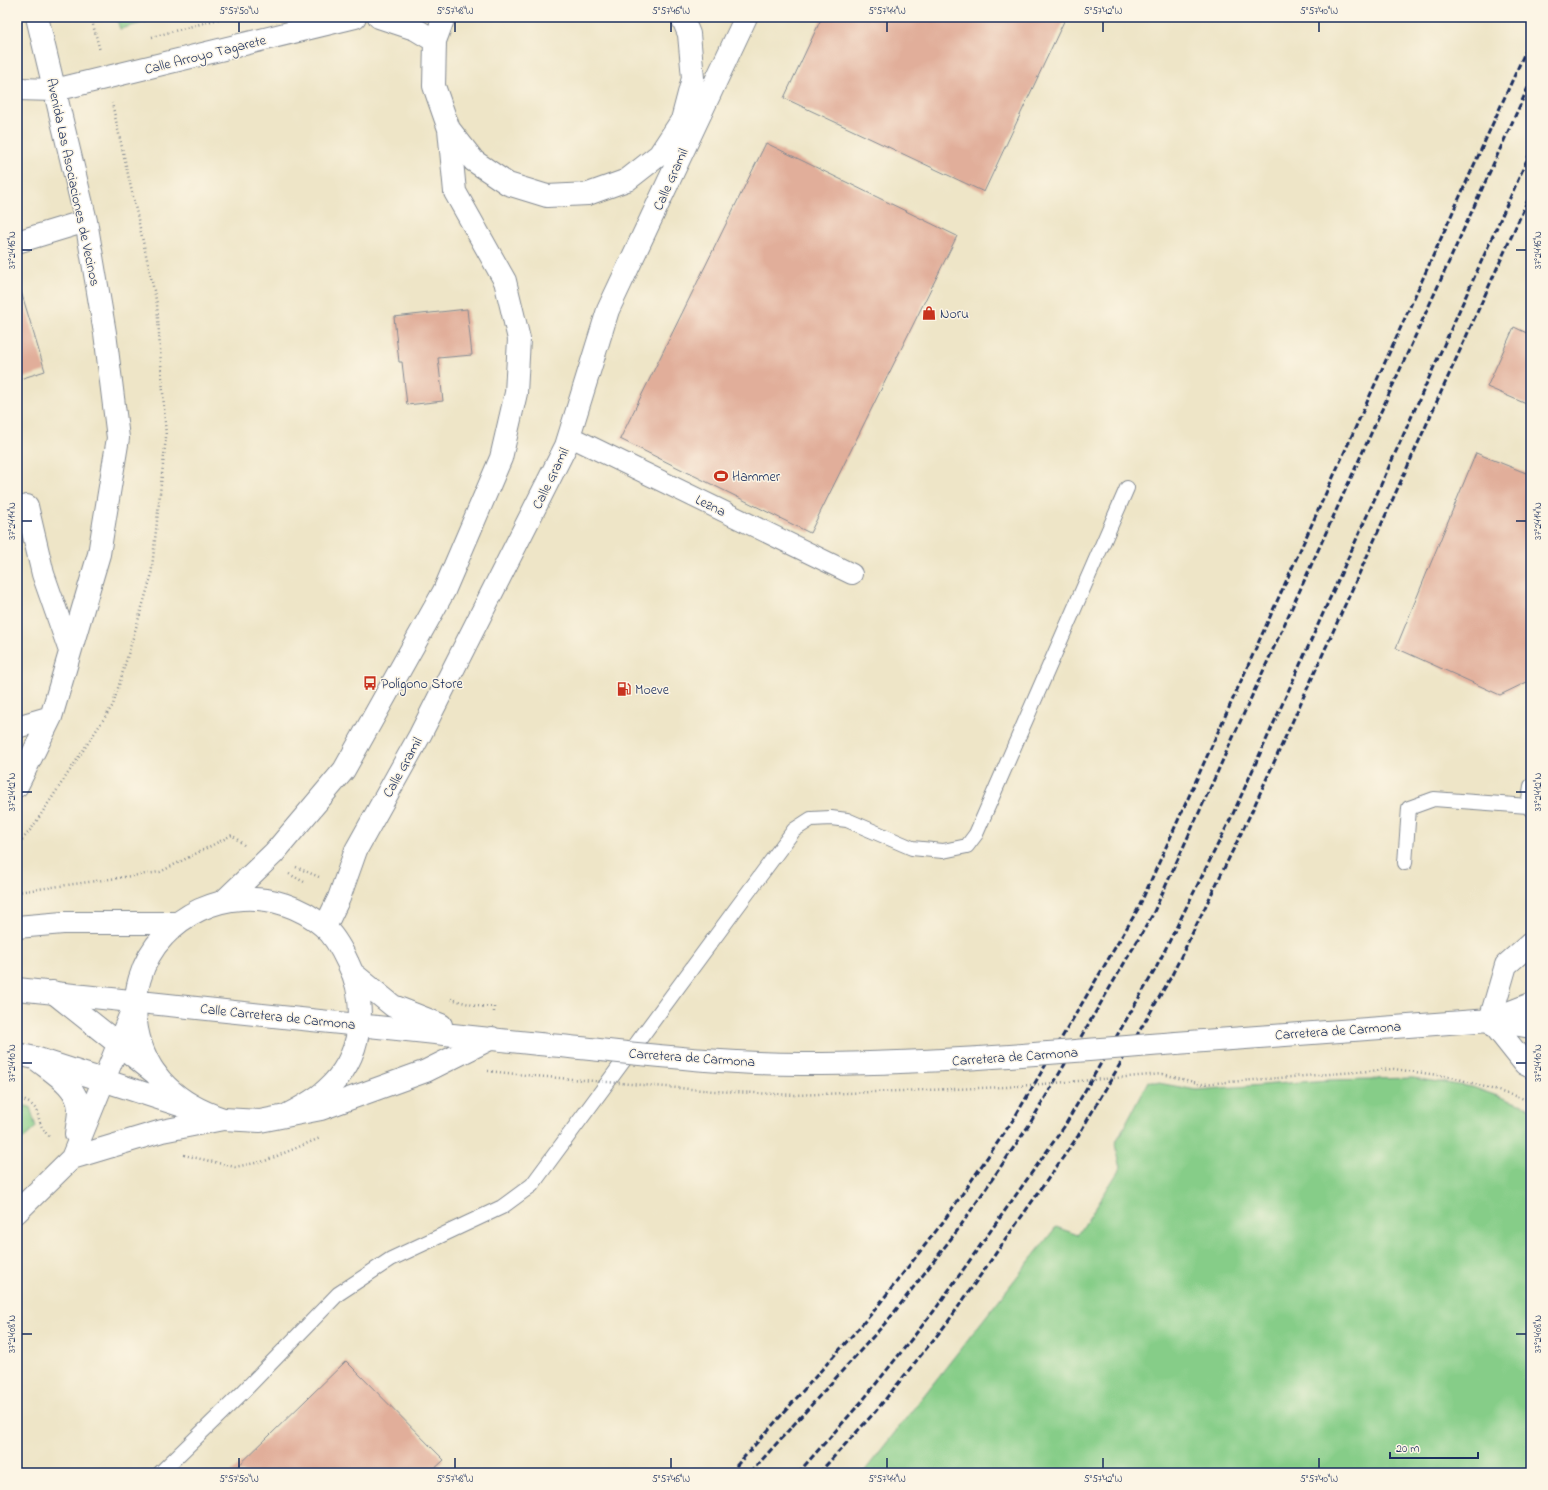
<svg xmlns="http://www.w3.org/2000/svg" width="1548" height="1490" font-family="'Indie Flower',sans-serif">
	<rect width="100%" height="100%" fill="#fcf5e5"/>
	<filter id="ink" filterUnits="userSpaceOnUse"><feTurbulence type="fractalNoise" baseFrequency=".025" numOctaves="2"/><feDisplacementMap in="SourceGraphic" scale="8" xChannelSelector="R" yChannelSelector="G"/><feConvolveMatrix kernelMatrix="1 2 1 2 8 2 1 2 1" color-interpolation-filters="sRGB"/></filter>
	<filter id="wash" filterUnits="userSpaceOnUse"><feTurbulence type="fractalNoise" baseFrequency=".012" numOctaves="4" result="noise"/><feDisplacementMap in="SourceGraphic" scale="16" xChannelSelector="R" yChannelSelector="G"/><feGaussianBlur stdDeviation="0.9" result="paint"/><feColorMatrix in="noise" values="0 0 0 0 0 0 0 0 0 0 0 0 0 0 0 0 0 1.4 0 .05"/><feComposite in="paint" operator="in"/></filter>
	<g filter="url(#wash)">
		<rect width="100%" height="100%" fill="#eee5c7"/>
		<path fill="#86cd88" stroke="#507e73" d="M116 17H164L120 29Z
			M1413 1078 1472 1087 1531 1108V1473H863L1056 1227 1078 1235 1121 1167 1115 1144 1148 1081 1196 1090 1328 1080Z
			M17 1104 30 1107 36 1127 17 1145Z"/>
		<g id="blocks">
			<path fill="#e1ae9a" d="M822 17H1066L984 192 784 98Z
				M766 143 957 236 810 533 620 439Z
				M20 288 45 371 17 380V289Z
				M467 309 472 355 438 358 443 401 407 405 402 362H399L394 317Z
				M1514 327 1531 335V406L1487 387Z
				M1476 453 1531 475V680L1500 695 1396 648Z
				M346 1361 444 1460 430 1473H231Z"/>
		</g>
	</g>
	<g filter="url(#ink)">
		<use href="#blocks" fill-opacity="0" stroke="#848a92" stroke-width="1"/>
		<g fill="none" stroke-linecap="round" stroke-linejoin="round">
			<defs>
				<path id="service" d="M1528 806 1531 786
					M1405 863 1409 808 1434 799 1528 806 1531 810
					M160 1473 241 1394 338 1294 391 1259 502 1207 532 1185 794 830 811 819 831 818 847 820 912 848 943 851 967 846 976 834 1127 488"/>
				<path id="pedestrian" d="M569 436 852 574"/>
				<path id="minor" d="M379 17 415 29 435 41
					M444 17 435 41 434 86 449 129 474 161 508 184 547 196 588 194 627 180 659 155 682 120 693 78 689 34 682 17
					M17 89 55 90 355 17
					M17 242 86 221
					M27 506 43 574 70 651
					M17 727 51 717
					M17 786 51 717 99 554 118 438 105 333 86 221 37 17
					M224 901 274 853 344 770 444 591 501 458 516 393 519 339 505 281 455 192 449 129
					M325 927 339 898 356 850 420 735 566 446 608 310 746 17"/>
				<path id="tertiary" d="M53 992 156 1074
					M36 1059C52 1072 78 1086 79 1109 79 1117 77 1126 76 1134
					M72 1158 162 1131 223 1119
					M17 1212 72 1158 136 1001"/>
				<path id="secondary" d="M17 927 63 923H178
					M355 975 393 1006 441 1025
					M17 989 539 1044
					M1490 1020 1506 965 1531 943
					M1490 1020 1525 1064 1531 1067
					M1490 1020 1531 1004
					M1176 1043 1490 1020 1531 1027
					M17 1054 35 1058 223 1119 260 1121 321 1109 426 1071 492 1038
					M223 1119C178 1104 146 1077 137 1029 131 996 141 960 164 936 205 891 277 886 323 926 334 935 342 950 348 963 369 1004 362 1059 326 1090 314 1101 300 1108 285 1116"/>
			</defs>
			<use href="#service" stroke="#848a92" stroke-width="16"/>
			<use href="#pedestrian" stroke="#848a92" stroke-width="22"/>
			<use href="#minor" stroke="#848a92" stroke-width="24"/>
			<use href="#tertiary" stroke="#848a92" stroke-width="24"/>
			<use href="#secondary" stroke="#848a92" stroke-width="24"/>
			<path stroke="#848a92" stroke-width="2.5" stroke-dasharray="1 3" stroke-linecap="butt" d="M91 17 100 51
				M152 37 226 17
				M17 846 32 828 113 705 151 577 166 437 157 304 112 103
				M296 867 319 877
				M289 874 306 883
				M17 892 160 872 232 835 245 846
				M451 999 476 1006 494 1007V1012
				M488 1071 535 1076
				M1163 1074 1202 1084 1394 1069 1452 1077 1531 1101
				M17 1098C48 1107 31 1120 49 1136
				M184 1155 235 1167 265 1161 320 1138"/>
			<use href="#service" stroke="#fff" stroke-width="14"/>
			<use href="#pedestrian" stroke="#fff" stroke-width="20"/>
			<use href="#minor" stroke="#fff" stroke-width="22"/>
			<use href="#tertiary" stroke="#fff" stroke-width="22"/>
			<use href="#secondary" stroke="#fff" stroke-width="22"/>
			<path stroke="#1b2f5e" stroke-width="3" stroke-dasharray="6 3" stroke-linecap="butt" d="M730 1473 873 1312 943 1222 1013 1120 1138 909 1531 39
				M750 1473 889 1319 957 1231 1029 1125 1152 916 1531 81
				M798 1473 863 1400 934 1311 1064 1127 1155 970 1232 816 1531 151
				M819 1473 875 1412 947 1323 1078 1136 1171 977 1252 811 1531 193"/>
			<defs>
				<path id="secondary-bridge" d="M539 1044C626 1052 714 1064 802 1064 927 1064 1052 1053 1176 1043"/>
			</defs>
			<use href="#secondary-bridge" stroke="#848a92" stroke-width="24" stroke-linecap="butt"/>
			<path stroke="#848a92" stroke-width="2.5" stroke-dasharray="1 3" stroke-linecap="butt" d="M535 1076 714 1091 794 1095 1006 1087 1163 1074"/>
			<use href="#secondary-bridge" stroke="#fff" stroke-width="22"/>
		</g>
	</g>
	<path fill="none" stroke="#1b2f5e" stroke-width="1.5" d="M239 22V32M455 22V32M671 22V32M887 22V32M1103 22V32M1319 22V32M22 250H32M1516 250H1526M22 521H32M1516 521H1526M22 792H32M1516 792H1526M22 1063H32M1516 1063H1526M22 1334H32M1516 1334H1526M239 1458V1468M455 1458V1468M671 1458V1468M887 1458V1468M1103 1458V1468M1319 1458V1468"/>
	<defs>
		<symbol id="shop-bare" viewBox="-9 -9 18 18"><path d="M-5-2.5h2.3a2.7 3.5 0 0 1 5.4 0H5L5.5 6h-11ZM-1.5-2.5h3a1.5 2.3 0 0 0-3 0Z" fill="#c8321e" stroke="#fcf5e5" stroke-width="2.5" paint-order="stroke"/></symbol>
		<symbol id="stadium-bare" viewBox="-9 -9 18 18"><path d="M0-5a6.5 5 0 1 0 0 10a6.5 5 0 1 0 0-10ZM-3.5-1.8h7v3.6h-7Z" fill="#c8321e" stroke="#fcf5e5" stroke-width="2.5" paint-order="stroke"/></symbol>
		<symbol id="bus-bare" viewBox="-9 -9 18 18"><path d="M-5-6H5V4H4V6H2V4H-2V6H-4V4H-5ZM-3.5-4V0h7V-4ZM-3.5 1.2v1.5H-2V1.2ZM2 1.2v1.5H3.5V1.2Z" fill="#c8321e" stroke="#fcf5e5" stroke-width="2.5" paint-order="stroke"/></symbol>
		<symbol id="fuel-bare" viewBox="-9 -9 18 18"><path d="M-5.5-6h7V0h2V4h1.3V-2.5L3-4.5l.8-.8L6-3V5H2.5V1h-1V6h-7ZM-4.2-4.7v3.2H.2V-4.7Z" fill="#c8321e" stroke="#fcf5e5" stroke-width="2.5" paint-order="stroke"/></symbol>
	</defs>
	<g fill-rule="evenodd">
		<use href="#shop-bare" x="919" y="303" width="20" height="20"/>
		<use href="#stadium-bare" x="711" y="466" width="20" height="20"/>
		<use href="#bus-bare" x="360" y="673" width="20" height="20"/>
		<use href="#fuel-bare" x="614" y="679" width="20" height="20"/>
	</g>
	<g text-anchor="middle" stroke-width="3" stroke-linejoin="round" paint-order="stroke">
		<g font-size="14" fill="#1b2f5e" stroke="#fcf5e5">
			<text transform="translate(205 54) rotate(-14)" y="5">Calle Arroyo Tagarete</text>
			<text transform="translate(670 179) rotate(-66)" y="5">Calle Gramil</text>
			<text transform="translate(74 182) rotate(78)" y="5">Avenida Las Asociaciones de Vecinos</text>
			<text transform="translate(550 478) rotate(-64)" y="5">Calle Gramil</text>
			<text transform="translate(711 505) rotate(26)" y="5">Lezna</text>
			<text transform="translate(402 767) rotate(-61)" y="5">Calle Gramil</text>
			<text transform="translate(278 1016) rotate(6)" y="5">Calle Carretera de Carmona</text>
			<text transform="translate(1338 1030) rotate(-4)" y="5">Carretera de Carmona</text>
			<text transform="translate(1015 1056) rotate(-4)" y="5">Carretera de Carmona</text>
			<text transform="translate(692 1057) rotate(4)" y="5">Carretera de Carmona</text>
		</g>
		<g font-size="14" fill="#1b2f5e" stroke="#fcf5e5" text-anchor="start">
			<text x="940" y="318">Noru</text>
			<text x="732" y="481">Hammer</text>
			<text x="381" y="688">Polígono Store</text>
			<text x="635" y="694">Moeve</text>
		</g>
	</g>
	<rect width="1548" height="1490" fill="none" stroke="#fcf5e5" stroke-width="44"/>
	<path d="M1390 1452v6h88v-6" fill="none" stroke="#1b2f5e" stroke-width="2"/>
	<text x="1396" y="1452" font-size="12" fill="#1b2f5e" stroke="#fcf5e5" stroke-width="3" paint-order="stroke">20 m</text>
	<rect x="22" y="22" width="1504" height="1446" fill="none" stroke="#1b2f5e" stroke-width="1.5"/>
	<g font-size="10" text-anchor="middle" fill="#1b2f5e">
		<text x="239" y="14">5°57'50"W</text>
		<text x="455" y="14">5°57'48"W</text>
		<text x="671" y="14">5°57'46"W</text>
		<text x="887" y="14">5°57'44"W</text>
		<text x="1103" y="14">5°57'42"W</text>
		<text x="1319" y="14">5°57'40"W</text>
		<text transform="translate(11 250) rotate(-90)" y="4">37°24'16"N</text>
		<text transform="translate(1537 250) rotate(-90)" y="4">37°24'16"N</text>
		<text transform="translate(11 521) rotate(-90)" y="4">37°24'14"N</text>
		<text transform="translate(1537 521) rotate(-90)" y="4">37°24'14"N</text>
		<text transform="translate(11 792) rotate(-90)" y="4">37°24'12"N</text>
		<text transform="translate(1537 792) rotate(-90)" y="4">37°24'12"N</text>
		<text transform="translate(11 1063) rotate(-90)" y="4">37°24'10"N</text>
		<text transform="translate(1537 1063) rotate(-90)" y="4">37°24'10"N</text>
		<text transform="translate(11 1334) rotate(-90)" y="4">37°24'08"N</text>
		<text transform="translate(1537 1334) rotate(-90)" y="4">37°24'08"N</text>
		<text x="239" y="1482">5°57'50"W</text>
		<text x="455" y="1482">5°57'48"W</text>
		<text x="671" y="1482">5°57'46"W</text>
		<text x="887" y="1482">5°57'44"W</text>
		<text x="1103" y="1482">5°57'42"W</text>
		<text x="1319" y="1482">5°57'40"W</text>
	</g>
</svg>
